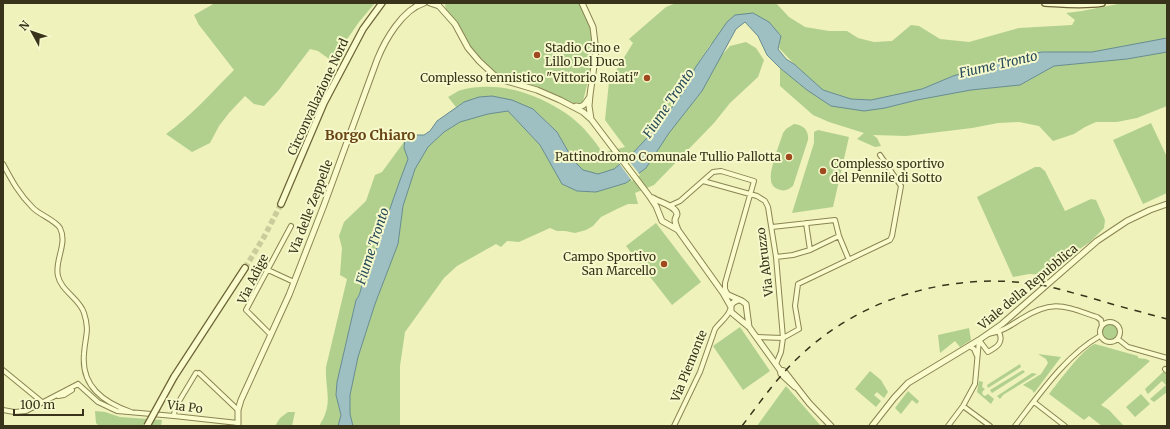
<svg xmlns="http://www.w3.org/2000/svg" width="1170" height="429" font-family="Merriweather,serif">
	<rect width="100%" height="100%" fill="#eff2bb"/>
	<path fill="#b1d08e" d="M215 3H375L359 22 332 61 318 51 310 49 278 91 264 106 254 104 245 96 229 113 219 126 210 143 192 152 166 134C192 115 212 92 234 70L199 25 194 15Z
		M445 3H584L594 27V77H589L583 101 581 104 578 105 537 88 507 79 496 74 471 49 446 11Z
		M676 3H776L789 17 805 27 829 31H847L858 38 874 42 892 41 911 25 919 26 940 39 969 42 1019 28 1072 25 1075 20 1066 13 1082 11 1123 3H1167V38L1092 52H1042L1015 57 953 76 922 89 871 100 851 99 823 90 794 64 779 48 781 35 753 13 710 45 695 68 686 88 659 125 631 155 614 169 598 175 583 170 573 160 557 132 533 109 464 102 456 107 448 97C452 95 457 91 461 90 499 80 540 94 571 117 584 127 594 140 603 153L625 147 605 120 609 82 633 43 629 39 666 7Z
		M746 42 756 48 764 60 758 77 730 103 714 123 654 185 635 193 638 204H628L617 209 601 217 593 226 586 230 575 233 565 231H557L550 228 519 242 507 241 501 247 496 244 457 266 444 278 405 332 400 366V426H353L350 414V395L358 357 375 304 398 244 403 206 415 169 428 147 444 132 460 122 488 114 508 111 540 145 562 184 577 191 596 192 626 183 646 168 669 133 702 91 720 57 730 46Z
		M1167 52V106L1137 118 1117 122H1096L1085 127 1074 134 1053 141 1039 126 1019 122 998 123 972 128 906 136 873 135 877 138 881 146 875 147 857 139 864 133 829 122 813 115 780 86V68L807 90 831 106 885 108 917 100 971 90 1020 85 1054 66 1127 59Z
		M1151 123 1167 157V193L1143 204 1113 140Z
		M794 124C804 125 809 131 808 140L793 186C788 190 784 192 778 189 774 188 771 184 771 180 769 170 780 143 783 133L786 129Z
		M818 130 849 137 833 207 792 213 814 143V132Z
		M404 142V148L408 159C397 187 388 215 378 243 375 252 374 261 371 270 369 274 365 278 363 283 360 289 361 294 356 300L337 382 336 395 341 415 338 426H319C334 403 325 392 326 367L347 279 340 275 342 248 339 236 344 222 366 201 375 175 382 172Z
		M1035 167H1040L1045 171 1065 211 1091 199 1096 200 1105 220 1104 228 1090 242 1075 252 1047 275 1029 274 1013 277 977 197Z
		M656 223 701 282 672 305 626 246Z
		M1102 332a8 8 0 1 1 16 0a8 8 0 1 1-16 0Z
		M740 327 770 371 743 390 713 346Z
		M969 328 971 340 960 347 955 341 940 353 938 335Z
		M1095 344 1138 356V358L1146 359 1150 361 1101 405 1109 410 1124 426H1102L1089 416 1084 420 1049 394C1058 383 1083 348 1095 344Z
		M1038 354 1061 357 1034 393 1032 390 1023 385 1041 374 1048 363 1046 359Z
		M1020 364 1021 367 988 388 987 385Z
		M1023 370 1025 372 992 393 990 390Z
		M870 371 881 380 888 392 884 398 877 392 874 395 881 401 876 407 855 389Z
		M1164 371 1167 373V392L1154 402 1150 399 1166 385 1162 381 1148 394 1147 393 1145 389Z
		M1032 373 1037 374 1003 395 1000 399 997 396Z
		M979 381 983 382 982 387 985 389 982 392 983 395 985 396 988 394 994 399 991 404 977 392Z
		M786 386 821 426H757Z
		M908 391 919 401 917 404 912 400 901 414 895 408Z
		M1141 394 1150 404 1135 417 1126 407Z
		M95 411 105 412 120 417 162 420 161 426H99L96 423Z
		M288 412H295L292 426H275L280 418Z"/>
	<path fill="#9fc0c2" stroke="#668c90" d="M753 13 769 22 781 36 778 49 786 59 794 64 823 90 851 99 871 100 922 89 953 76 1015 57 1042 52H1092L1167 38V52L1127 59 1054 66 1020 85 971 90 917 100 885 108 864 111 831 106 807 90 780 68 767 55 758 36 745 22 736 29 702 91 669 133 646 168 626 183 596 192 577 191 562 184 540 145 508 111 488 114 460 122 444 132 428 147 415 169 403 206 398 244 375 304 358 357 350 395V414L353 426H338L341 415 336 395 337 382 356 300C361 294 360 289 363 283 365 278 369 274 371 270 374 261 375 252 378 243 388 215 397 187 408 159L404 148 405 138 414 135H424L430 131 437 121 464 102 479 97 492 96 512 100 533 109 557 132 573 160 583 170 598 174 614 169 631 155 659 125 686 88 695 68 727 22 735 15Z"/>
	<path fill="#eff2bb" d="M626 157 640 175 632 181 619 163Z"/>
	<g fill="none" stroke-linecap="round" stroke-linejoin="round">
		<path stroke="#cacc9b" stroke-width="5.5" stroke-dasharray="5.5 3" stroke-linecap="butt" d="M245 268 264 237 281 204"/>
		<defs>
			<path id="minor" d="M3 164C12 181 19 194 33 208 40 215 55 220 60 228 68 244 54 261 58 276 61 291 80 299 84 313 90 331 85 336 84 354 81 386 103 402 131 412
				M703 181 757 196 765 201 768 207 776 257 783 338 781 352 776 364
				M669 206 680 201 713 172 721 171 754 181 725 283V289L728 295
				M806 223 810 250
				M772 227 835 220 839 236 849 260
				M776 257 793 255 810 250 839 236
				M268 270 294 282
				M1100 332a10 10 0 1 1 20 0a10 10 0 1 1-20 0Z
				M988 334C1001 332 1010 326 1021 319 1053 299 1064 306 1097 317L1101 320 1102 326
				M271 335 246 310 291 226
				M756 337 783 338
				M783 338 799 329 795 306 798 284 890 240 892 236 901 186 880 155
				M1118 339 1128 347 1167 358
				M979 340 988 352C997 347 1004 343 999 332
				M969 346 974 349 977 356
				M1165 369 1167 371
				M3 370 42 402
				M199 373 238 410
				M78 384 98 402 117 411 174 416 238 423
				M58 396 64 395 72 390
				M1034 402 1065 426
				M963 406 990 426
				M3 410 14 412 26 411 78 384
				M174 416 175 408 196 373
				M674 426 700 372 715 329C720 322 727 318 730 310
				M948 426 963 406 975 384 979 340
				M1015 426C1039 395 1066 355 1100 336"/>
			<path id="tertiary" d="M430 3 439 6
				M438 3 439 6 455 24 468 48 479 61 494 75 503 80 537 90 560 100 583 112 591 119 650 197 656 206 662 221 678 230
				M582 3 593 27 596 51 590 95 589 106 591 119
				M576 106C583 108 585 104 589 98
				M653 198C659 202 676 206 677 214 677 216 675 218 675 220 675 223 677 227 678 230L723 293 731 307
				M724 293 742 301 746 304 749 327
				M738 300 734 302 731 305V312L749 327 780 370 781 374 795 387
				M780 370 784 371 809 403 831 426
				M238 426V410L241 400 289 295 324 205 377 60C385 40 402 10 424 3
				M872 426 894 398 908 383 979 340 1002 324 1097 241 1127 221 1150 210 1167 204"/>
			<path id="secondary" d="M1045 3C1064 4 1083 6 1102 3
				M281 204 324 103 363 29 382 3
				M174 377 245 268"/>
		</defs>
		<use href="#minor" stroke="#8a8453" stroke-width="6"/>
		<use href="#tertiary" stroke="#8a8453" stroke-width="7"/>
		<use href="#secondary" stroke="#6c6437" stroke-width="8"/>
		<use href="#minor" stroke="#fafcce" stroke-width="4"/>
		<use href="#tertiary" stroke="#fafcce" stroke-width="5"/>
		<use href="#secondary" stroke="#fafcce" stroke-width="5.5"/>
		<path stroke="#38331a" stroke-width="1.5" stroke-dasharray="7 7" stroke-linecap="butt" d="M742 426C761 401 779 375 802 354 866 295 956 271 1041 285 1057 288 1073 293 1088 297 1114 305 1141 312 1167 319"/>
		<defs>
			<path id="secondary-bridge" d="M147 426 174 377"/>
		</defs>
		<use href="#secondary-bridge" stroke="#6c6437" stroke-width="8" stroke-linecap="butt"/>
		<use href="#secondary-bridge" stroke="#fafcce" stroke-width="5.5"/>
	</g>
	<g fill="#9f4a1e" stroke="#f6f9cb" stroke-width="1.5">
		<circle cx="537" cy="55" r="4"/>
		<circle cx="647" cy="78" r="4"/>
		<circle cx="789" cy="157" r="4"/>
		<circle cx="823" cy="171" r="4"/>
		<circle cx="664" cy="264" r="4"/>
	</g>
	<g text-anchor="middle" stroke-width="4" stroke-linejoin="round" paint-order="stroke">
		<g font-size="12" fill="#38331a" stroke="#f6f9cb" text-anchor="end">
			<text x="545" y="52" text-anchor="start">Stadio Cino e<tspan x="545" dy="14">Lillo Del Duca</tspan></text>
			<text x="639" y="82">Complesso tennistico "Vittorio Roiati"</text>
			<text x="781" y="161">Pattinodromo Comunale Tullio Pallotta</text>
			<text x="831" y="168" text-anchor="start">Complesso sportivo<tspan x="831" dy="14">del Pennile di Sotto</tspan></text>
			<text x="656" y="261">Campo Sportivo<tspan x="656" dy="14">San Marcello</tspan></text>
		</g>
		<g font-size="12" fill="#38331a" stroke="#f6f9cb">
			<text transform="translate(318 97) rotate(-65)" y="4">Circonvallazione Nord</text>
			<text transform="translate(311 207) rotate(-69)" y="4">Via delle Zeppelle</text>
			<text transform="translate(765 262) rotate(-97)" y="4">Via Abruzzo</text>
			<text transform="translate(253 279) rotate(-64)" y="4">Via Adige</text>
			<text transform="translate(1028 287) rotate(-40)" y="4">Viale della Repubblica</text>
			<text transform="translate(689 366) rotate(-68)" y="4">Via Piemonte</text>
			<text transform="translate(185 407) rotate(7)" y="4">Via Po</text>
		</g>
		<g font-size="13" font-style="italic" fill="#274b59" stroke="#f6f9cb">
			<text transform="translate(998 64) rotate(-13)" y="5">Fiume Tronto</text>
			<text transform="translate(668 103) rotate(-56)" y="5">Fiume Tronto</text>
			<text transform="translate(372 246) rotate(-72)" y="5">Fiume Tronto</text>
		</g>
		<g font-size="14" font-weight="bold" fill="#684415" stroke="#f6f9cb">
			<text x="370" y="140">Borgo Chiaro</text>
		</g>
	</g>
	<rect width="1170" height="429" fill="none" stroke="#38331a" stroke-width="8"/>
	<g transform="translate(32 32) rotate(310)" stroke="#f6f9cb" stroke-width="3" paint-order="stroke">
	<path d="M0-3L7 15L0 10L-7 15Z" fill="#38331a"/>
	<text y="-6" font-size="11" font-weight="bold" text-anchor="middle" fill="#38331a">N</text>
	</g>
	<path d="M14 409v6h69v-6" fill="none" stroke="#38331a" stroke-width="2"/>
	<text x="20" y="409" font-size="12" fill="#38331a" stroke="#f6f9cb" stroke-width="3" paint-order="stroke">100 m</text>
</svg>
